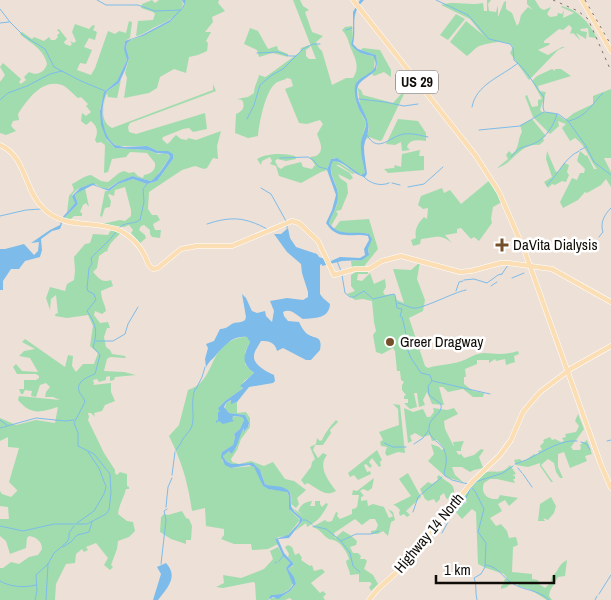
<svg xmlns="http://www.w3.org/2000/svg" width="611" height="600" font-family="'Archivo Narrow',sans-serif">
	<rect width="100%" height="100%" fill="#ede0d6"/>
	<path fill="#a1dcae" d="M152 0 155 3 159 0H182C187 14 163 23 153 28 147 31 143 35 136 36L138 21 153 20 155 14 153 12 141 8 142 4Z
		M186 0H219L218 3 225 11 212 17 213 22 205 32H211L206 41 208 43 207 51 198 55 189 57 186 73 174 69 160 77 157 88 149 93 124 98 127 78 125 73 129 58 126 48 127 43 132 39 139 37 170 22 184 7Z
		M293 0H300L303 6 309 10 305 12 312 32 323 36 316 42 319 48 322 51 332 85 346 78H353C361 66 354 57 350 46 348 40 347 35 342 30L345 27 352 26 353 36 351 44C357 53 365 54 375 57L374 69 369 74 358 80 355 86 357 105 366 123 361 143 362 159 365 173 363 175 358 174 335 158 331 159 327 170 321 172 301 183 279 176 276 166 270 164 272 161 270 157 262 161 261 165 257 159C267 153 284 153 295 156L296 159 286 161 277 159 275 161 278 167 281 169 285 166 301 162 303 167 312 169 315 165 310 157 316 156C325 151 320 142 317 134L323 124 320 120 307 124 299 123 285 89 293 86 291 79 287 78C283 81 280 80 276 83 265 91 259 124 258 136L248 138 235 133 236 114C242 112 246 107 242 100L237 99 248 97 254 93C254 86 258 81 259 75L265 77 267 76 300 52 301 48 309 45 310 47 306 50V56L309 59H316Z
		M487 0H491L488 4 489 11 496 12 498 5V17L504 2 506 1V9L512 13 517 26 519 23 521 15 528 7 533 10 527 4V0H535L540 8 544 10 551 7 547 14 550 17 557 16 558 13 562 14 564 10 563 18 574 13 561 7 562 6C579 10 589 23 597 38L589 37 588 28 580 29 581 31 587 32 586 39 576 33 581 41 573 33 570 34 572 28 569 25 563 30 559 29 544 41V43H550L549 45 538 50 548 55 562 47H565L558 50 529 80 510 53 513 47C508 38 488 43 479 46 475 48 471 53 467 56L450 42 466 21 483 35 470 19 441 5C454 0 469 6 483 3L484 11H487Z
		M456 14 465 19 448 40 440 35Z
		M129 21 132 22 130 38 125 41 124 47 127 60 117 81 105 91 100 109 107 140 115 148 148 150 158 154H167L170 157 156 177 151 181 132 176 116 183 107 189 99 187 96 184C87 185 77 187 72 195L75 203 67 212 69 196 74 190 72 184C79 181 83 176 91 175L101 181 108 182 119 173 124 171 129 173 134 172 138 176 143 178 144 175C151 174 156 170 155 163L147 153 130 152 126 157 112 159 108 172 104 173 105 145 101 142 97 143 95 140C98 132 98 127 91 121L86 125 81 121 82 113 86 116 91 112 86 106 88 104 81 97 78 98C73 94 67 87 62 85 42 78 27 100 18 114L19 120 13 121 11 126 16 131 6 135 0 133V82L5 75 0 67 3 63 21 79 19 82 21 84 26 80 24 77 29 72C37 76 44 73 47 64 44 49 30 43 20 34L22 32 32 39 34 37 44 41 49 37 51 40H55L58 37 57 35 60 33 57 30 59 29 67 39 64 42 65 44 70 46 72 44 70 41 74 43 76 41 72 32 75 24 89 29 93 25 95 26 93 30 97 32 95 40 89 38 84 47 92 50 86 64 80 63 77 70 91 75 95 68 108 31 115 34 119 31 126 33Z
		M250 28 258 31 268 49 277 46 278 50 288 54V57L273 53 259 57 257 50 244 44Z
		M363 48 380 50 391 70V77L384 72 374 76 372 74 377 68 376 55 361 50Z
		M552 69 555 71V69H561L571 76 538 86 539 91 546 92 540 110 542 112 555 113 565 120 574 113 593 104V96L611 89V158H604L611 172V187L606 179 601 185 587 193 585 192 578 200 563 208 560 202 572 178 577 180 580 173H584L585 169 577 161 580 151 586 156 587 155 594 169H597C589 160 586 145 575 138L570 141 562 128 566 124 558 121 559 126 550 134 533 117 525 96 527 95 532 107 538 106V100L542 99 532 81 537 76Z
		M121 80 117 98 108 97 107 93C103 104 99 121 112 128L213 90V84L216 91 130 123 128 127 129 132 136 134 205 113 207 129 193 132 189 128 183 129 163 137 162 139 167 144C171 142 172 138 176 135L181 139 187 140 188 138 196 140 221 131 217 146 218 159 213 158 207 168 204 169 195 166 182 170 149 192 148 209 152 215H157L160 220 153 224 155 230H161L160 238 152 237 150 234V230L144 225 141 226 139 230 145 235 146 238 140 243 131 233 133 230 129 225 124 227 102 224 120 220 125 221 131 216V210L125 187 115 190 114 196 109 194 108 195 111 201 110 207 105 208 102 217 100 216 105 191H109L118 184 133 179 147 184 157 181 173 159 172 153 158 151 147 146H119C99 141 101 106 107 91L119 83Z
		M358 88 361 90 363 95 393 103 403 92 404 94 382 140 380 141 369 137 365 140 369 129 368 124 360 106Z
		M398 119 418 121 426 133V141C419 140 409 139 407 147L410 150 402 151 401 142 395 145 386 144Z
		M532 119 546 136 543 138 544 141 539 145C520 143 513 164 497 168L508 159 506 155 509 151 512 154C520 148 517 140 522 132L520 125Z
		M420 150 419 156H424V170L388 173 384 169 394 168 395 165 401 167 402 154Z
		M547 151 556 172 559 171 564 163 569 165 567 172 569 175 566 182 562 181 555 185 552 184 548 188 544 182 552 177 546 159Z
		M335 160 355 173 353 174 339 165H336L350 173 353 178 350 180 338 174 340 178 347 183 348 193 341 210 336 211 338 214 331 226 329 222C333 213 339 204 338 194 337 182 328 174 332 162Z
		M490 180 502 202 493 207 491 219 492 223 479 241 474 237 471 239 461 228 457 229V233L445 235 452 243C439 233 436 238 421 239L420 244 413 246 411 240 416 238C414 230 418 223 424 217L427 219 428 208 423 209 418 205 421 196 442 188 444 193 450 190 461 204Z
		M85 188 89 207 86 203 83 205 80 212 82 213V216H74L69 221 64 218 78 204 75 194Z
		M369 219 378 249 365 265V268H352L351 261 359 260 369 253 368 249 371 237 367 233H343L334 229 340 221Z
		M111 230 121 232C116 239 109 242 107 252L106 251 99 256 97 268 93 272C99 278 101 283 111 280L113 286 101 291C101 299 105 304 106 311L102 314 95 311 94 315 100 323 108 322 110 328H107L104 337 106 347 110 350 112 354 125 356 126 358 110 357 107 359 104 371 124 372 136 375 115 377 114 380 110 381V376L106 377V380L99 382 97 379 93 380 94 384 93 385 111 383V392L115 401 105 405 102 411 94 413 95 417 91 413H88L89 417 88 420 104 453 115 470V473L117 475 120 472 127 474V486L129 487V489H126C124 498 119 504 118 514L127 521 133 522 135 531 129 537 118 541 117 549 111 565 113 567 110 570 104 565 108 558 96 543 86 547 88 550 84 552 82 549 76 554 75 563 66 564 56 584 55 600H0V568H3L11 562 19 564 29 557 38 555 42 549C42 541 36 537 29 536L27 538 26 548 10 554 6 541 0 536V519H9L8 507 0 506V491L2 494 11 497 17 491V490L9 482 19 448 8 447V437L0 441V418L16 425 36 420 55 423 58 407C40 412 32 416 18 400L19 396 60 400 53 397H45L46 392 50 387 46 383 40 385 36 397 31 396 32 391 25 390 23 394H21L19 389H24V380H36L39 378V376L36 374H17L13 367 16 364 22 371 38 372 30 358 19 356 24 351 35 349 22 342 25 339 65 367 68 355 73 356 72 366 76 372 83 364H94L98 353 90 346 93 326 88 315 67 318 55 316 56 313 58 314 56 295 51 299 50 310 46 298 50 287 65 291 67 284 74 280 75 271 74 257 85 244 90 243 93 234 108 235Z
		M420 262 417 279 425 300 423 311 409 318 425 366 428 368C437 365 445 365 454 363 465 362 473 353 484 353 496 354 506 355 518 351L519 354 514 356 515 362 506 365 505 359 496 361 495 359 489 363V360H477V364L465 369 466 377H464V384L473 391 484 393 483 397H473L463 389 448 392 443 387H439L444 405 432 404 427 392 423 400 425 405 419 407 417 393H414L417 407 410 409 404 403H408V399H404V396L406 395 402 390V385L404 382 401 380 400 371H397L395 351 393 348 382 354 376 352 373 335 376 331 374 322 372 301 363 299 355 300 347 294 355 291 351 286V275L356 272H368V274H358L357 280 362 281 370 273 374 284 385 279 386 287 383 292 385 295 394 294 397 300 404 303 393 269 411 270Z
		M243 337H248L250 342 245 352V364L254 374 244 381 241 387 243 388 242 389 225 401 218 408 230 416 242 417 244 420 240 429 234 434 235 437 233 445 222 452V461L231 468 253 466 257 470 263 486 268 489 286 491 289 496V509L300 520 287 536 278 537 275 540 278 544 268 549 252 550 251 544H234L221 539 224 535V529L206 526 205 508 192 511C188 483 182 462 169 436L179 425 188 390C218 381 206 343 243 337Z
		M232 400 235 403 237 402V413L246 412 250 418V427L241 439 237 450 231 459 232 462 239 464 251 461 264 466 273 462 285 479 294 481 306 490 297 498 299 504 296 508 291 504C294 482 277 491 265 484L261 472 253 463C240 462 232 469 223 457L225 453 230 451V454L236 448 237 440 244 428 245 432 249 425 245 415 229 413 225 409 226 403Z
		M393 404 400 405 405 453 398 452 387 456 385 453 387 447 381 446 380 442 383 440 379 432 399 425 398 409Z
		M404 408 413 412 423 409 427 417H430L434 412 433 408 447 410 454 408 458 414 444 421 445 429 454 447 453 442 464 441 461 448V451H456L459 455 461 454 464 458 474 455 481 449 484 450 479 457 483 468 474 470 470 472 462 467H452L455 475 463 482 446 477 428 461 434 454 431 444 439 447 442 450 444 448 437 440 432 441 430 435 422 437 415 433 410 436 412 441 408 443Z
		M578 414 584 429 571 447 573 450H580L581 448 580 445 587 440 592 454 585 456 587 461 570 468 564 452 558 454V467L563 478H560L556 472 554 463 548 459 541 465 553 482H551L540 466V463L528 467 516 465 514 460 520 459 522 461 526 460 534 454 536 455 539 453 538 451 542 450 540 446 544 442 543 440 550 437 552 440 555 439 561 442 564 441 562 438 566 437 565 434 576 432 579 426 575 421Z
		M336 420 338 422 330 430 331 433 323 445H315L313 450 318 458 323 453 327 455C317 467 329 481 336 491 324 498 317 487 307 483L305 485 301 480 311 467 312 462 315 459 310 447 316 444 317 438 320 441 322 440C325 433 330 426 336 420Z
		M377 450 382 460 380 462 381 466 379 467 372 458 369 462 372 466 370 468 366 464 364 465 367 472 370 471 371 474 358 480 354 475 350 477 348 473Z
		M510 465 516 474 512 475 515 476V479H513L515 483 497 479H490L484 483C480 494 488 500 498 499L500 495 518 498 509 506 505 500 498 504 502 511 490 518 496 526 501 524 507 531 509 538 516 537 518 545 513 547 512 572 532 574V579L538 580 539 584 545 588 551 582 552 576C558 573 558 564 567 560L565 576 558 577 550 591 549 596 552 600H547L529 589 518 586V582H512L507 587 501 589V586L505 583 504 580 507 578 504 574 486 568 478 564 476 512 472 509 462 519 454 510 450 516 447 513 457 503 461 506 467 502 462 497C468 489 475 476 484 473 495 469 501 476 510 465Z
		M408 473 421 497 406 511 410 515 407 517 404 514 400 516 399 513 400 510 396 506 393 505 411 496 399 479Z
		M439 475C450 486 458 482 452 502L446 498 444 493 440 496V499L436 503 434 499 428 501 425 499 420 489 428 482 432 484 438 480 437 477Z
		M374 478 372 488 368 491 363 489 360 491 364 496 361 497V501L367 500 368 506 373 504 384 507 389 518 393 516 388 509 393 512 395 520 391 522 388 536 383 531 378 534H371V531L376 530 378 525 375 519H370L362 525 355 519 334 533 335 538 343 531 350 535 357 541 356 545 350 547 353 553H358L361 556 360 559H365L367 561 364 569 373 575 378 584 371 591 369 587 372 584 370 582H359V574L350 575C350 570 347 567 346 561L349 559C347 552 341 542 333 540 332 539 331 540 329 539 323 536 321 529 312 527L325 520 328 522 332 521 336 512 338 513 337 516 340 519 352 514V509H354L357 507 359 495H352L353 490 357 491Z
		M551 497 556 506 554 513 548 520 543 518 545 521H538L540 504Z
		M312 501 310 506H315V501H320V504L322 507 326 503 328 504C323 515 318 521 307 527L306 523 295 531 303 520 291 507 304 516 298 511C302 504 304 502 312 501Z
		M182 511 186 518 189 519 192 526 191 540H186V544L171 539 160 532 161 517 164 514 168 515Z
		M288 545 292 547 295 555 299 553 302 558 301 560 310 566 312 565 314 571 322 569 325 572 311 583 320 593 323 591 326 594 323 597 325 600H292L290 598 285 600H270L271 598C281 598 290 593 296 584L294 578 288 569 293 566 292 562 288 557 289 554 285 547Z
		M278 547 284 557 290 563 286 568 293 583C288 595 278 593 269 598L268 600H256L255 583 253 582 223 588 216 587 224 583 223 575 241 578 264 569 273 559 270 551Z"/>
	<path fill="#7dbcea" d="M182 0H186L184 7 170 22 143 36 132 39 127 43 126 48 129 58 125 70 119 83 107 91C100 106 100 134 115 145L124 147 147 146 158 151H168L173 154V159L157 181 147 184 133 179 118 184 109 191 93 185 77 193 75 195 78 204 64 218 60 229 52 231 41 239 42 250 40 257 25 261 19 269H11L3 281V290H0V249H5L24 244 34 255 38 251 39 242 31 243 50 230 60 225 62 218 75 203 72 196 80 188 93 183 99 187 108 189 118 182 132 176 151 181C159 175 165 165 170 157L168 154 156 153 148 150 115 148 106 138 101 125 100 111 104 92 117 81 127 60 124 49 125 41 142 35 170 20 182 8 184 4Z
		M360 0H364C349 14 357 27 353 44L358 49 376 55 377 63 376 70C371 76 361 79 358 86 354 101 366 111 368 124 370 131 365 139 364 147 364 156 366 165 367 174L365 177C353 175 345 161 333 161 326 174 338 183 338 196 338 206 332 214 329 223 339 238 355 230 369 234L372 239 368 249 369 255 362 260 342 261 322 266V264L320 265V294L323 298 330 304C329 319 315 318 303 319 296 315 291 308 283 312L284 316 288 321 299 322C301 326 303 330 306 333 314 340 323 334 320 350L311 360H306L283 348 277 351C275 342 269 341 261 341 259 345 254 351 254 356 253 365 267 372 274 375L275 381 273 383 249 387 237 402 231 404V400L226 403 224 407 229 413 245 415 249 423 248 427 244 432V428C238 437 238 449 231 454L229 451 223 456C229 469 241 462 253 463L260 470 265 484C271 487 278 485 284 488 293 491 290 498 291 505 292 512 300 515 303 520L289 538 278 539 284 553 293 563V565L288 569 294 577 296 584 290 591 278 599 273 597 268 600 271 595C280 595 288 593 293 585L286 568 290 563 283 556 275 539 288 535 299 523 300 519 289 509V496L287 492 268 489 263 486 254 467 249 465 231 468 225 465 221 457 222 452 233 445 235 437 234 434 240 429 244 420 242 417 233 416 232 419 234 421 223 424 219 421 216 423V421L218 420V412H220L218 408 225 401 242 389 243 388 240 386 254 373C241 363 243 356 250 342L247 337C233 335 225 345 216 355 212 360 210 360 206 367L205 359 208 348 206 344 214 341 220 329C227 329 229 325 234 323 238 322 241 323 245 320L246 317 242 294 246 298 252 311 257 313 265 311 266 316 272 322 274 311 270 301 287 298 303 300 308 297V292L302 273 301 264 287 252 274 234H281L288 228 290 238 296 247 317 254 319 257 331 261 340 257 360 258 365 255 364 249 369 240 368 236C352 232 338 242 326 223L332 210 336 195 327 170 331 159 337 158 361 175 365 173C363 163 360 153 361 142 362 136 366 129 366 123 365 118 361 114 359 109 356 103 354 92 355 86 357 74 384 74 373 56 365 55 355 52 351 44L353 36V12Z
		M166 563C179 577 167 588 158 600H153L161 574 157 567Z"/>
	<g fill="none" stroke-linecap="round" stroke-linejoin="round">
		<path stroke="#7dbcea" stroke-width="1" d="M97 0 106 5H138L155 11 181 10
			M436 0 468 15 489 39 510 44 513 48 514 60C527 70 534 85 544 97L543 107 544 111
			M0 9 10 22 24 36 45 49 54 67 81 81 105 91
			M0 23 9 22
			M346 30 352 28
			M257 53 278 52 289 56H295
			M359 99 385 102 404 106 418 104
			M0 100 8 93 27 86 50 74 62 71
			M472 107C476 84 501 77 518 63
			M545 112 558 114 568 121 586 146 594 162 611 175
			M247 119 254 105 260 85 272 75 283 69 303 49 313 44H320
			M569 121C586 117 592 104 603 93
			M479 130 520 126 544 112
			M367 135C377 153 388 139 400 135 409 132 419 135 428 137
			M580 150 586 147
			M511 157C522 144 522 149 535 143 546 138 554 125 557 114
			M280 158 308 157 313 160 319 167 327 169
			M363 176C369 183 380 187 389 183
			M392 183 400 185
			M547 185C559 174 564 158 579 151
			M408 187 424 184 443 167
			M261 188 271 194 286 221
			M44 211 60 222
			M0 216 26 210 41 209
			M207 224C231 216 245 217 267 229
			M287 224V228
			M118 229C124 221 133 225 140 220L144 202 143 189 148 183
			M599 237 603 232C600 223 604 215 611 208
			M337 261 341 271
			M502 274 508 265
			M342 275 345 293 350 297H354L364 291 373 299 394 294 395 295 397 308 402 309 400 316 402 317 405 329 408 351 411 358 421 373 430 375 432 381
			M512 278 524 273
			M464 280 474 279 487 283 498 275 502 274
			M491 286 497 282
			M456 291 459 282 463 281
			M398 303C403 304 408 307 413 308 421 310 454 292 466 290
			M96 341H113L125 334 128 324 138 307
			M432 381 428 386 429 395 441 404C443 415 430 416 429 427 427 440 443 442 445 452 448 463 445 465 444 475L452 480 468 484
			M433 381 490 394
			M196 389 202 377 205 367
			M0 420 7 425
			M0 428 36 418 65 421 74 420
			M607 441 611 440
			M181 442C184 436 190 432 192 426 195 413 190 403 195 389
			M581 442 587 444 590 450
			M384 443 393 447H406
			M414 444 423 438 428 431
			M176 450 181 443
			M515 464C535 459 556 439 577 441
			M518 468 522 473
			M523 474 532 487
			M172 475 175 452
			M470 486 475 491 484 509 478 532 486 543 485 567 481 574 474 578C477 584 475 593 477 600
			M166 507 168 487 172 478
			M413 512 418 497 442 477
			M449 519 464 503 470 489 475 482 503 473 513 466
			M303 520H306L312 524
			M77 523 94 511 104 494 106 487 99 468 88 452
			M0 526 23 531 54 524H87L106 514 109 510 111 493 110 474 94 454 78 446V433L74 423 85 402C84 397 80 395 79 391 76 381 88 377 95 374L100 355 93 347C98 332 96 324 87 311L96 300 94 294 88 291 87 288 89 268 92 264 91 258C99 249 109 242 116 232
			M313 526 326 529 340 540 350 553 353 566 360 572
			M442 533 448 522
			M341 541 356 534H371L379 531
			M63 547 71 542 77 535 89 532 92 522
			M279 561 284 555
			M275 563 277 562
			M161 564 166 520 164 511 167 509
			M486 565C499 567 502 577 512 583 524 591 538 589 549 600
			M0 581C10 587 24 588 36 585
			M599 594 611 575
			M35 600 37 591 36 575 48 564 54 553 67 542 69 538V533L74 526
			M46 600 48 564
			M595 600 597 596"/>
		<defs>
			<path id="major" d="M353 0 476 156 499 192 525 252 601 465 611 488
				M582 0 611 51
				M0 145C26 156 24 189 42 207 64 231 95 219 121 231 132 237 140 246 145 256 147 261 148 266 153 269L158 268 181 249 197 246H232L292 221 299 223 318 241 334 275 355 269H369L382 261 401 256 460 272 471 271 501 263H508L552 269 611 302
				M369 600 378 589 407 563 472 482 500 455 511 440 523 412 540 392 572 368 611 346"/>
		</defs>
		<use href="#major" stroke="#fff" stroke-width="5.5"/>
		<use href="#major" stroke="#fcdeb4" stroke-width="4.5"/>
		<path stroke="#7d756e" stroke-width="1" stroke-dasharray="2.5 5" stroke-linecap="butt" d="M553 0 578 11 588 19 611 71
			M585 0 611 45"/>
	</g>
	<g fill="#74502a" stroke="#fff" stroke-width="2">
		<path d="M499.5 237.5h5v5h5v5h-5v5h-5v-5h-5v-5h5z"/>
		<circle cx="390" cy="342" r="5"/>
	</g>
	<g text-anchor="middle" stroke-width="5" stroke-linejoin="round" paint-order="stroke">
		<rect fill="#fff" stroke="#585552" stroke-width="1" x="396" y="70.5" width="42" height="23" rx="4"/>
		<g font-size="14" font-weight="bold" fill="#100c08">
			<text x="417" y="87">US 29</text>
		</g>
		<g font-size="15" fill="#100c08" stroke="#fff" text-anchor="start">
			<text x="513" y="250">DaVita Dialysis</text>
			<text x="400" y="347">Greer Dragway</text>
		</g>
		<g font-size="15" fill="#100c08" stroke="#fff">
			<text transform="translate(429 533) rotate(-50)" y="5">Highway 14 North</text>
		</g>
	</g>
	<path d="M436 575v8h118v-8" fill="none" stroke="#100c08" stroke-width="2.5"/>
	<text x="444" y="575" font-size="15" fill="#100c08" stroke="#ffffff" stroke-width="4" paint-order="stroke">1 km</text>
</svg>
